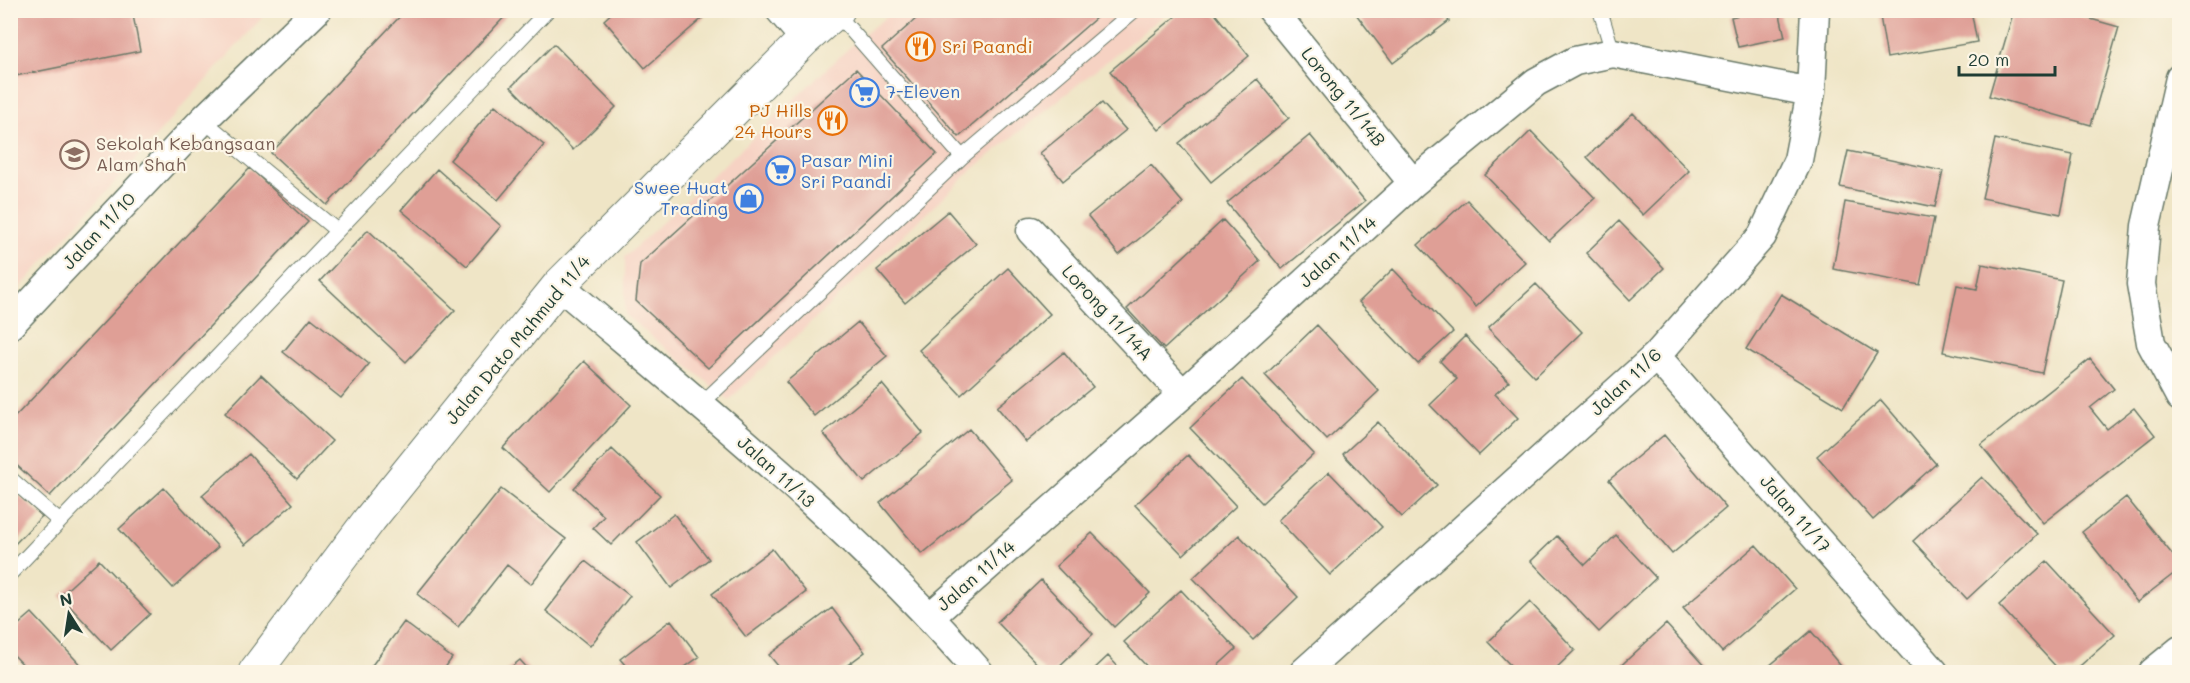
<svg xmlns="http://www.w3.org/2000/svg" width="2190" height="683" font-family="Mali,sans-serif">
	<rect width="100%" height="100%" fill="#fcf5e5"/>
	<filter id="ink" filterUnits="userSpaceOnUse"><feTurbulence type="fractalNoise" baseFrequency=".0167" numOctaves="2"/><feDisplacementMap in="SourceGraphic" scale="12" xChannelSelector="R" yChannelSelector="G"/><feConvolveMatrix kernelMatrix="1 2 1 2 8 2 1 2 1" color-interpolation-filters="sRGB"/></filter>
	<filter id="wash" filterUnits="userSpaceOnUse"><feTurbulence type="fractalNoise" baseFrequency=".008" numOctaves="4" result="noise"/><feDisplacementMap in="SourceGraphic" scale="24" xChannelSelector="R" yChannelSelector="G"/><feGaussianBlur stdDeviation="1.35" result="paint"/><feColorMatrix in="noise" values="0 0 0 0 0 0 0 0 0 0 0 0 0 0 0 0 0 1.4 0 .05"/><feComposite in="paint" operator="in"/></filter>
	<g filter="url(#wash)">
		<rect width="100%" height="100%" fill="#efe5c6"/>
		<path fill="#f6d2c3" d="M11 11H268L11 298Z
			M894 11H1169L973 169 729 400 625 315V257L865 33Z"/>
		<g id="blocks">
			<path fill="#df9f96" d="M10 10H132L140 51 10 77Z
				M406 10H511L327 205 271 153Z
				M615 10H700L705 16 645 68 604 20Z
				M926 10H1105L959 137 882 49Z
				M1183 10H1212L1249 56 1159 130 1110 71Z
				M1353 10H1441L1449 21 1393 63Z
				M1761 10H1779L1785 37 1738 47 1731 17Z
				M1879 10H1971L1977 42 1887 58Z
				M2014 10H2059L2119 27 2091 125 1989 96Z
				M554 44 616 107 573 150 511 87Z
				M856 69 937 154 708 368 636 301 640 264Z
				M1257 79 1289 118 1211 182 1179 143Z
				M1102 103 1126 130 1063 181 1040 153Z
				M495 105 544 145 498 200 450 160Z
				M1633 113 1689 171 1643 215 1587 157Z
				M1531 131 1595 198 1549 241 1485 175Z
				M1310 135 1365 201 1282 269 1227 203Z
				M1995 139 2073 155 2061 214 1982 198Z
				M1848 151 1943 171 1935 207 1840 187Z
				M1151 165 1183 203 1119 255 1088 216Z
				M250 168 308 222 50 496 10 459V422Z
				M437 169 501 226 467 266 401 210Z
				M1467 200 1525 262 1476 307 1418 245Z
				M1845 202 1934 218 1920 285 1833 269Z
				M948 211 976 244 905 303 877 270Z
				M1223 220 1260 261 1164 349 1127 309Z
				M1619 221 1664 268 1630 300 1586 253Z
				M368 230 455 310 406 362 320 281Z
				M1982 264 2062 280 2042 373 1943 352 1957 285 1977 289Z
				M1008 268 1050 314 961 395 919 350Z
				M1393 269 1453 332 1418 364 1359 302Z
				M1536 284 1582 332 1535 377 1488 328Z
				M1781 294 1877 353 1843 408 1746 349Z
				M311 318 369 364 341 398 283 352Z
				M858 322 887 356 814 416 786 382Z
				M1317 325 1379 391 1327 440 1265 375Z
				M1465 336 1509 382 1495 394 1518 418 1479 455 1430 405 1457 379 1440 361Z
				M1064 352 1093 387 1026 442 997 407Z
				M2090 359 2114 389 2090 408 2107 429 2134 408 2155 435 2043 523 1981 445Z
				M584 361 631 405 550 492 503 448Z
				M261 375 332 441 297 479 225 413Z
				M1242 379 1314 454 1262 503 1190 428Z
				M882 384 923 433 864 482 823 433Z
				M1881 400 1936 464 1873 520 1817 456Z
				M1378 422 1437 485 1402 517 1343 454Z
				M969 429 1012 480 922 554 880 503Z
				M1664 435 1726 508 1672 554 1609 480Z
				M612 449 660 495 611 545 593 528 604 516 574 488Z
				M249 454 293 504 245 545 202 495Z
				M1188 455 1236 506 1183 555 1135 505Z
				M1329 472 1382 527 1330 575 1278 520Z
				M1982 477 2037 534 1967 599 1913 541Z
				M10 487 42 516 10 549Z
				M164 488 218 547 173 588 119 529Z
				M501 489 566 539 531 584 507 565 458 627 417 594Z
				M2126 497 2180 564V569L2137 602 2082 532Z
				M674 514 709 559 671 588 637 542Z
				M1092 533 1150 593 1114 627 1056 566Z
				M1239 535 1298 597 1253 640 1193 578Z
				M1616 535 1656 578 1599 632 1531 561 1557 536 1585 565Z
				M1756 545 1795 589 1722 652 1683 608Z
				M772 549 806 592 746 637 712 594Z
				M99 560 150 614 111 650 60 596Z
				M585 561 630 596 590 646 546 611Z
				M2047 561 2115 635 2073 672H2061L1999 605Z
				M1041 580 1093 634 1053 672H1045L997 622Z
				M1181 590 1236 649 1211 672H1152L1124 642Z
				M1530 602 1575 650 1552 672H1517L1488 642Z
				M832 608 865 652 838 672H783L769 655Z
				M32 613 87 672H30L10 651V632Z
				M671 620 699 657 678 672H631L620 659Z
				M404 622 452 658 442 672H367Z
				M1666 624 1707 669 1703 672H1614Z
				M1811 631 1846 672H1762Z
				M1108 656 1123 672H1091Z
				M520 660 531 672H505Z"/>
		</g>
	</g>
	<g filter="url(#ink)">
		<use href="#blocks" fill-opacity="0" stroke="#687867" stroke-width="1.5"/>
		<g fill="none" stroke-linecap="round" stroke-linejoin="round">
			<defs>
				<path id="service" d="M1600 10 1613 53
					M836 13 962 157
					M203 120 336 230
					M700 405 962 157 1135 10
					M10 478 59 521
					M10 574 548 10"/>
				<path id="minor" d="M780 10 805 39
					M1272 10 1413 183
					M2180 78 2146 226 2141 284 2151 343 2180 397
					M1031 231 1183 394
					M559 285C704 408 855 528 979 672
					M10 325 203 120 317 10
					M1656 356 1934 672
					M931 616 1183 394 1413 183 1536 82 1575 61 1613 53 1811 92
					M1304 672 1656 356 1762 236 1798 160 1811 92 1815 10
					M2153 672 2180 650"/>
				<path id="tertiary" d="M255 672 370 519 559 285 805 39 838 10"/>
			</defs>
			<use href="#service" stroke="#687867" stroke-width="16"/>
			<use href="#minor" stroke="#687867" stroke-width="31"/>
			<use href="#tertiary" stroke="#687867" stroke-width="35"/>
			<use href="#service" stroke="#fff" stroke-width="14"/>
			<use href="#minor" stroke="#fff" stroke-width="28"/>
			<use href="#tertiary" stroke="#fff" stroke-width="33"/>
		</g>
	</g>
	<defs>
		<symbol id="restaurant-ring" viewBox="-11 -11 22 22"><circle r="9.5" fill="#fcf5e5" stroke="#e8710a" stroke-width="1.5"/><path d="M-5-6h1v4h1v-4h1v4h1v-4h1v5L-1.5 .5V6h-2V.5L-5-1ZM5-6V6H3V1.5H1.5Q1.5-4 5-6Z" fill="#e8710a"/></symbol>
		<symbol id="supermarket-ring" viewBox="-11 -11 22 22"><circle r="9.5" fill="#fcf5e5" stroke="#3f7fe0" stroke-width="1.5"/><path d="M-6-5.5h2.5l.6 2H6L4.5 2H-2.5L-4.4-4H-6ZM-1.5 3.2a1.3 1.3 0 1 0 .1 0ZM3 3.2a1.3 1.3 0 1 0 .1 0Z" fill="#3f7fe0"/></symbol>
		<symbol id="school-ring" viewBox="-11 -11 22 22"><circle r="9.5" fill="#fcf5e5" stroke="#8d6e63" stroke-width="1.5"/><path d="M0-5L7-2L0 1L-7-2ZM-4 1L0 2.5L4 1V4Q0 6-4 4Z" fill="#8d6e63"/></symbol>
		<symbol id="shop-ring" viewBox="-11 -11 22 22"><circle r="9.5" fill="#fcf5e5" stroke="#3f7fe0" stroke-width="1.5"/><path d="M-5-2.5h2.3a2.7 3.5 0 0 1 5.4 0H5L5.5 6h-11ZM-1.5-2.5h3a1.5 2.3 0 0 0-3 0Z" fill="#3f7fe0"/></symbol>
	</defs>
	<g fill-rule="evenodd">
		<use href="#restaurant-ring" x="904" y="30" width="33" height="33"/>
		<use href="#supermarket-ring" x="848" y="76" width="33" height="33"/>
		<use href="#restaurant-ring" x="816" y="104" width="33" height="33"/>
		<use href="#school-ring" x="58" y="138" width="33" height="33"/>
		<use href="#supermarket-ring" x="764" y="154" width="33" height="33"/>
		<use href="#shop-ring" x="732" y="182" width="33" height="33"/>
	</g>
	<g text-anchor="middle" stroke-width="4.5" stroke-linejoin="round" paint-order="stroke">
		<g font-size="18" fill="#c56008" stroke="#fcf5e5" text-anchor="start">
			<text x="942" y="53">Sri Paandi</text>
			<text x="812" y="117" text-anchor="end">PJ Hills<tspan x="812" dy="21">24 Hours</tspan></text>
		</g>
		<g font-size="18" fill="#366cbe" stroke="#fcf5e5" text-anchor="start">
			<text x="886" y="98">7-Eleven</text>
			<text x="801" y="167">Pasar Mini<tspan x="801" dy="21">Sri Paandi</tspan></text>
			<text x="728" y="194" text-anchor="end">Swee Huat<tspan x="728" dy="21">Trading</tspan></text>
		</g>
		<g font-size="18" fill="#1f3d34" stroke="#fcf5e5">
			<text transform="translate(1343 97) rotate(51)" y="6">Lorong 11/14B</text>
			<text transform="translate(99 231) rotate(-47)" y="6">Jalan 11/10</text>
			<text transform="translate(1338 252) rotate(-42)" y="6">Jalan 11/14</text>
			<text transform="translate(1107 313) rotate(47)" y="6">Lorong 11/14A</text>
			<text transform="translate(518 340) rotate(-50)" y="6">Jalan Dato Mahmud 11/4</text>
			<text transform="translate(1626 382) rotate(-43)" y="6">Jalan 11/6</text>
			<text transform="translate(776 472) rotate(42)" y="6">Jalan 11/13</text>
			<text transform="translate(1795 514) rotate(49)" y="6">Jalan 11/17</text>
			<text transform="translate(976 576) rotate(-41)" y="6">Jalan 11/14</text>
		</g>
		<g font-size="18" fill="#785e54" stroke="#fcf5e5" text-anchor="start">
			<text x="96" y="150">Sekolah Kebangsaan<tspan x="96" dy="21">Alam Shah</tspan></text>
		</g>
	</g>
	<rect width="2190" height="683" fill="none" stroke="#fcf5e5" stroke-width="36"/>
	<g transform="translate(69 614) rotate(348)" stroke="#fcf5e5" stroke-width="4.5" paint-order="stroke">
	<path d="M0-4.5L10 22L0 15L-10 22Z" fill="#1f3d34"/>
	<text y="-9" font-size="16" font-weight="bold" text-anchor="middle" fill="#1f3d34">N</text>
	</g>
	<path d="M1959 66v9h96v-9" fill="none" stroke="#1f3d34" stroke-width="3"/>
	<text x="1968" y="66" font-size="18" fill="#1f3d34" stroke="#fcf5e5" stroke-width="4.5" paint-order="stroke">20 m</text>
</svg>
